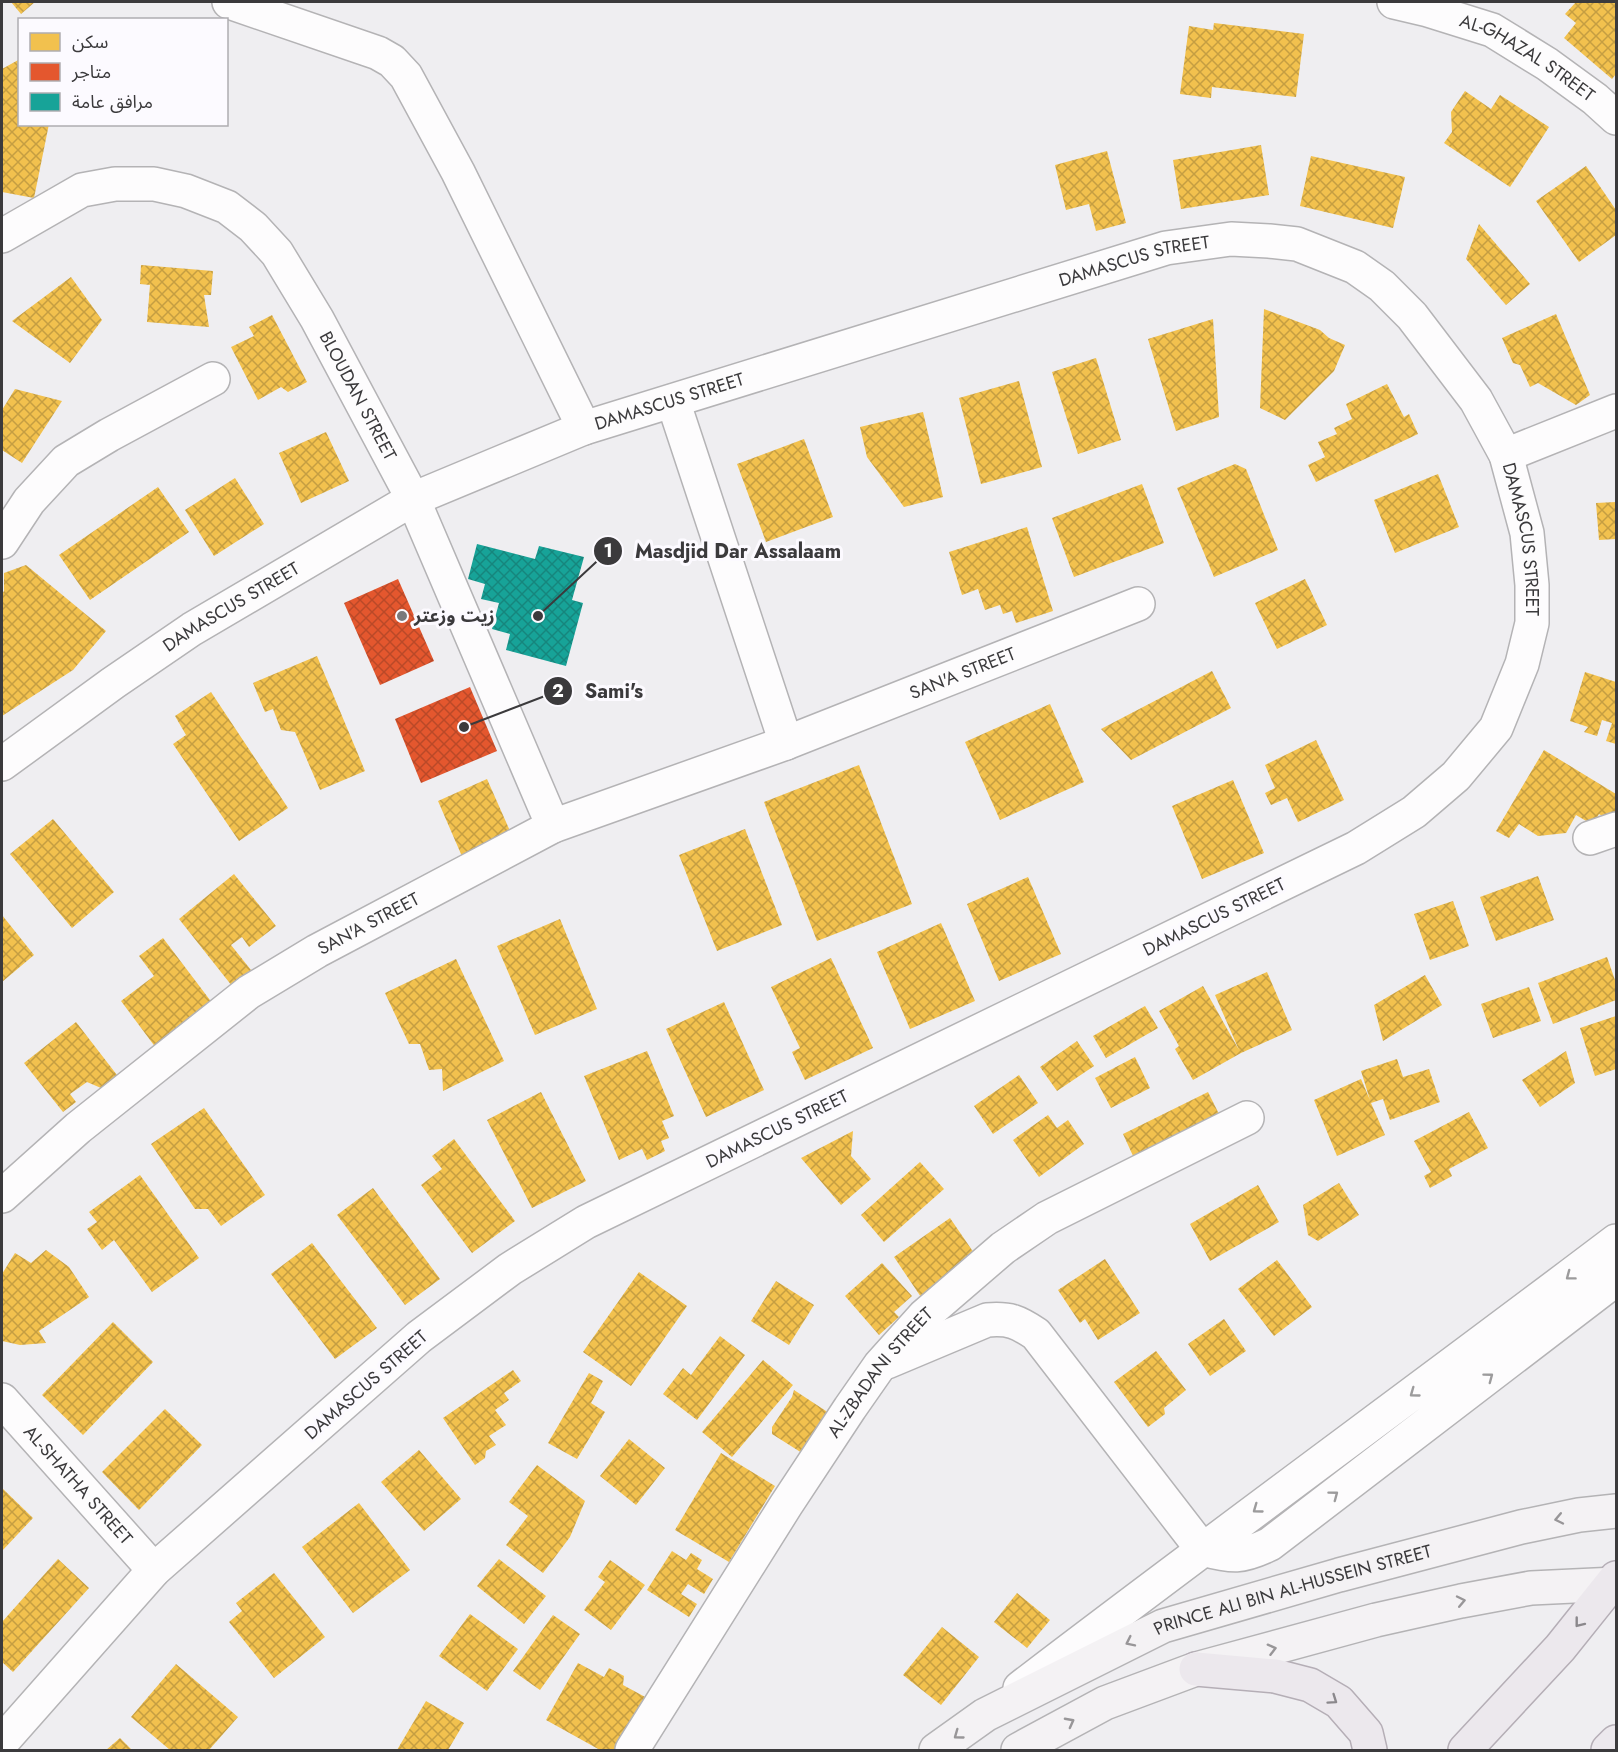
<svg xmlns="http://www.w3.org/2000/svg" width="1618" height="1752" font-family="Jost,'Noto Sans Arabic',sans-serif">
	<defs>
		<pattern id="homes-cross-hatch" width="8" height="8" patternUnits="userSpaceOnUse" patternTransform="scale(1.5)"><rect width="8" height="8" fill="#f2c14e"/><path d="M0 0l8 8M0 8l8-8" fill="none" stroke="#c59e42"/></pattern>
		<pattern id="shops-cross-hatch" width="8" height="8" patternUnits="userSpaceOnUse" patternTransform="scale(1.5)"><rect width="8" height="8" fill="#e4572e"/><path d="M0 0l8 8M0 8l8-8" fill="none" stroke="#ba4928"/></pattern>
		<pattern id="public-cross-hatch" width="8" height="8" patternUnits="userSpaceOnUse" patternTransform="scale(1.5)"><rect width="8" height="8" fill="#17a398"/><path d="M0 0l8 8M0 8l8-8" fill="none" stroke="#16867d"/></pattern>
	</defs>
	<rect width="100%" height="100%" fill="#efeef1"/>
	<path fill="url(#homes-cross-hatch)" d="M11 2H35L21 14Z
		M1576 2H1616V74L1612 79 1564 38 1576 23 1565 14Z
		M1214 23 1304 34 1296 97 1212 87 1211 98 1180 94 1189 26 1213 30Z
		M20 59V124H49L34 198 2 192V69Z
		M1465 91 1491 109 1500 95 1549 127 1510 187 1444 143 1452 132 1451 112Z
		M1261 145 1269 195 1181 209 1173 160Z
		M1107 151 1126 223 1096 231 1089 204 1066 210 1055 165Z
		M1311 156 1405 177 1393 228 1300 206Z
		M1586 166 1616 210V235L1579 262 1536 201Z
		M1479 224 1530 284 1506 305 1466 259Z
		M141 265 213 271 211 295H204L209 327 147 322 150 285 140 284Z
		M71 277 102 320 70 363 12 321Z
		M1264 309 1320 330 1329 338 1345 345 1334 371 1285 420 1260 408Z
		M1556 314 1590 395 1576 405 1538 383 1530 387 1520 365 1513 363 1502 338Z
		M272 315 307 382 288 392 281 387 258 400 231 347 254 336 249 327Z
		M1213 319 1219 417 1176 431 1148 339Z
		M1096 358 1121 440 1078 454 1052 372Z
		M1019 381 1042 467 981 484 959 398Z
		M1387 384 1404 417 1409 414 1418 434 1316 482 1308 465 1325 457 1318 442 1337 434 1334 428 1352 419 1346 404Z
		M15 389 62 401 22 463 2 450V410Z
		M923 412 943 497 904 507 867 457 860 427Z
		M326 432 349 481 301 503 279 453Z
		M804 439 833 517 766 542 737 464Z
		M1235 464 1246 469 1278 550 1214 577 1177 488Z
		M1438 474 1459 527 1395 553 1374 500Z
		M235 478 264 524 214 556 185 510Z
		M1142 484 1164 543 1074 577 1052 518Z
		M158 487 189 532 90 600 59 555Z
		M1616 502V539L1599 540 1596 503Z
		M1027 527 1053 611 1016 623 1012 611 1003 614 1000 605 985 610 978 589 962 595 949 552Z
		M26 565 106 631 73 670 2 716V594L4 591V573Z
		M1305 579 1327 625 1277 649 1255 603Z
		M317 656 365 771 320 790 295 732 281 730 273 709 265 712 253 683Z
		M1212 671 1231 708 1131 760 1101 729Z
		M1585 672 1616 682V744L1606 741 1612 723 1602 720 1597 736 1584 732 1588 727 1570 721Z
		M211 692 288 808 239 841 173 744 186 735 175 716Z
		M1050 704 1084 782 1000 820 965 742Z
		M1316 740 1344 800 1298 822 1287 798 1271 805 1265 793 1275 788 1265 765Z
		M1544 750 1616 794V819L1614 823 1599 814 1593 825 1576 815 1566 833 1538 836 1519 824 1509 838 1496 831Z
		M859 765 912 904 817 941 764 802Z
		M487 779 510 831 464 861 438 801Z
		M1233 780 1264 853 1202 879 1172 806Z
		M53 819 114 892 72 928 10 854Z
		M745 829 782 925 717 951 679 855Z
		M234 874 276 926 249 947 242 937 231 945 251 970 232 986 179 919Z
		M1538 876 1554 920 1496 941 1480 897Z
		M1028 877 1061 954 999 981 967 904Z
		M1453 901 1469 946 1430 960 1414 914Z
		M2 915 34 955 2 982Z
		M560 919 597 1009 535 1035 497 946Z
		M941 923 975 1001 910 1029 877 952Z
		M163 938 216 1008 159 1052 121 1001 154 976 139 956Z
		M1607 957 1616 983V1000L1553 1024 1538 983Z
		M831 958 873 1048 805 1080 792 1052 800 1048 771 987Z
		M456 959 504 1061 443 1091 442 1069 429 1070 420 1044H409L385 993Z
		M1267 972 1292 1030 1241 1053 1193 1080 1175 1049 1179 1046 1159 1011 1203 986 1239 1050 1215 995Z
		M1425 975 1442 1005 1383 1041 1374 1005Z
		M1529 987 1541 1021 1493 1038 1481 1004Z
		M724 1002 764 1090 706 1117 666 1029Z
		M1145 1006 1158 1028 1106 1058 1093 1036Z
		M1616 1016V1069L1595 1076 1580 1028Z
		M76 1022 117 1075 101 1088 87 1082 70 1094 76 1102 63 1112 24 1063Z
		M1077 1041 1094 1066 1057 1091 1040 1067Z
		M647 1051 674 1116 662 1121 669 1138 661 1141 665 1151 647 1160 642 1149 619 1160 584 1076Z
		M1566 1051 1575 1083 1540 1107 1522 1080Z
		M1135 1057 1150 1088 1111 1108 1095 1078Z
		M1397 1059 1403 1077 1429 1069 1440 1102 1390 1120 1383 1099 1371 1103 1385 1135 1337 1156 1314 1100 1361 1079 1370 1100 1361 1071Z
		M1019 1075 1038 1103 993 1134 974 1106Z
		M541 1092 586 1181 532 1208 487 1120Z
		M1208 1092 1225 1126 1139 1169 1123 1134Z
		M204 1108 265 1195 221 1226 208 1209H195L151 1144Z
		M1469 1112 1488 1148 1449 1169 1452 1176 1430 1188 1424 1176 1431 1172 1414 1141Z
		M1048 1115 1057 1128 1068 1120 1084 1144 1039 1177 1013 1140Z
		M853 1131 851 1156 871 1179 841 1205 801 1158Z
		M454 1139 515 1221 472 1253 421 1185 442 1169 432 1156Z
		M920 1162 944 1189 884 1242 861 1215Z
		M140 1175 199 1258 152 1292 114 1240 102 1250 87 1229 97 1222 89 1212Z
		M1339 1183 1359 1215 1318 1241 1308 1235 1303 1205Z
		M1258 1185 1279 1222 1210 1261 1190 1224Z
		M373 1188 440 1279 405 1305 337 1215Z
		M950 1218 974 1253 952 1269 959 1280 925 1303 894 1257Z
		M312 1243 377 1328 335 1359 271 1274Z
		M46 1250 69 1267 89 1297 39 1331 46 1343 20 1345 2 1341V1274L15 1253 31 1263Z
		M1105 1259 1140 1313 1098 1340 1085 1319 1080 1323 1058 1290Z
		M1277 1260 1312 1307 1274 1336 1238 1289Z
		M882 1263 912 1296 894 1312 899 1317 879 1335 845 1296Z
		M639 1272 687 1306 631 1386 583 1352Z
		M776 1281 814 1305 789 1345 751 1321Z
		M1224 1319 1246 1351 1210 1376 1188 1344Z
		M113 1322 153 1362 83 1435 42 1395Z
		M720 1336 745 1355 697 1420 663 1394 683 1368 691 1375Z
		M1156 1351 1186 1390 1164 1408 1165 1414 1148 1427 1114 1382Z
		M763 1360 793 1385 732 1457 702 1432Z
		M513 1370 521 1381 504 1393 509 1400 495 1410 506 1425 489 1436 496 1445 486 1451 485 1458 475 1465 443 1418Z
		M589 1373 603 1381 591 1403 605 1412 577 1459 548 1443Z
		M794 1390 829 1413 802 1453 772 1434V1427L792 1397Z
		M165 1409 202 1445 139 1510 102 1472Z
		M629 1439 665 1468 636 1505 600 1476Z
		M419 1450 461 1499 424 1531 381 1482Z
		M721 1453 775 1486 729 1562 675 1530Z
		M537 1465 585 1501 570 1537 543 1573 506 1545 528 1516 509 1502Z
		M2 1488 33 1518 2 1551Z
		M359 1503 410 1570 353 1613 302 1547Z
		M672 1551 686 1560 691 1553 702 1560 697 1569 713 1579 704 1594 688 1584 681 1594 697 1604 689 1617 647 1590Z
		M58 1559 89 1588 13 1672 2 1662V1622Z
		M499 1559 546 1596 524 1624 477 1586Z
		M610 1560 645 1585 611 1630 584 1610 605 1582 598 1577Z
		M274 1573 325 1637 274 1678 229 1622 242 1611 236 1603Z
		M1017 1593 1050 1620 1027 1648 994 1622Z
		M470 1614 518 1649 487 1691 439 1656Z
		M553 1615 580 1634 540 1690 513 1671Z
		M942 1627 979 1657 941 1705 903 1675Z
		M578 1663 604 1677 609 1668 624 1676 623 1685 647 1698 618 1750H600L546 1720Z
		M176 1664 238 1717 209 1750H170L131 1717Z
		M426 1701 464 1723 448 1750H397Z
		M120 1738 132 1750H106Z"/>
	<path fill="url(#shops-cross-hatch)" d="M398 579 434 661 380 685 344 603Z
		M470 687 497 751 421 783 395 719Z"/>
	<path fill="url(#public-cross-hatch)" d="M477 544 535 559 539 546 584 557 572 600 583 603 566 666 506 650 510 634 492 629 499 603 481 599 485 584 468 579Z"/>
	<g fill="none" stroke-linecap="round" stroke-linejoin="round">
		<defs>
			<g id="minor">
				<path d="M229 2 378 53 392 61 406 76 458 172 584 428"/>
				<path id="s1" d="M1394 2 1428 10 1492 30 1547 64 1595 99 1616 118"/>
				<path id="s2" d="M2 236 82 190 115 184H154L186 191 227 207 253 227 277 253 317 319 413 499 553 826"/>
				<path d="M673 401 786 743"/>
				<path d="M1506 455 1616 411"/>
				<path d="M2 542 29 501 66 461 109 435 213 379"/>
				<path id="s3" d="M2 764 113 683 192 629 413 499 584 428 1166 248 1231 239 1269 241 1297 244 1355 267 1382 286 1412 316 1476 400 1506 455 1527 533 1532 585V623L1522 664 1496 728 1456 776 1414 812 1356 848 586 1222 510 1269 419 1337 154 1570 2 1742"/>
				<path d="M1590 838 1616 829"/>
				<path id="s4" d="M2 1196 78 1128 249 992 317 951 553 826 786 743 1138 604"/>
				<path d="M887 1362 987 1320C1010 1318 1018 1322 1036 1334L1202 1549"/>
				<path id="s5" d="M2 1400 154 1570"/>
				<path id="s6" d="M632 1750 786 1505 850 1408 880 1365 924 1316 1003 1248 1047 1218 1247 1118"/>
			</g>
			<path id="tertiary" d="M1202 1549C1233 1557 1241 1558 1270 1544L1616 1279
				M1020 1688C1217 1537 1418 1391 1616 1241"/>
			<g id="secondary">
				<path id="s7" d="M936 1750 985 1715 1163 1626 1339 1575 1521 1527 1579 1515 1616 1511"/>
				<path d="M1018 1750 1105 1703 1196 1669 1376 1620 1461 1601 1531 1588 1616 1584"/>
			</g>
			<path id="primary" d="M1196 1669 1275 1676 1310 1685 1339 1702 1366 1733 1370 1750
				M1465 1750 1560 1648 1616 1578
				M1608 1750 1616 1742"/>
		</defs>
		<use href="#minor" stroke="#b4b3b5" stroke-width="36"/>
		<use href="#tertiary" stroke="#b4b3b5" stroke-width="36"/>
		<use href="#secondary" stroke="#b4b3b5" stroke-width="36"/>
		<use href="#primary" stroke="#b5aeb6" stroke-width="36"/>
		<use href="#minor" stroke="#fdfcfd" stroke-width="33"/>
		<use href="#tertiary" stroke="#fdfcfd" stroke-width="33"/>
		<use href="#secondary" stroke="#f4f2f4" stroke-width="33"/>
		<use href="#primary" stroke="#ece8ed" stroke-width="33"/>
	</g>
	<defs><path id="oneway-chevron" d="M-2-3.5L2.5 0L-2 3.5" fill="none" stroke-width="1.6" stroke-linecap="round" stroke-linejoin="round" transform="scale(1.5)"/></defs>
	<g stroke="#9c9b9c">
		<use href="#oneway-chevron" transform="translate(1570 1276) rotate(143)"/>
		<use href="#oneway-chevron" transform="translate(1489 1377) rotate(-37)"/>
		<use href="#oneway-chevron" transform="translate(1414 1393) rotate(144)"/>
		<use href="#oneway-chevron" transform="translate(1334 1495) rotate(-37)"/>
		<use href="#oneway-chevron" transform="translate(1257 1509) rotate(144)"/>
	</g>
	<g stroke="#989698">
		<use href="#oneway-chevron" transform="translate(1559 1519) rotate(168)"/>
		<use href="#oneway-chevron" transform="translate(1461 1601) rotate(-12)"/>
		<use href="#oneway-chevron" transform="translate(1130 1642) rotate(154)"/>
		<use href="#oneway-chevron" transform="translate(1272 1649) rotate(-15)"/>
		<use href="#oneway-chevron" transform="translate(1070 1722) rotate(-28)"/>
		<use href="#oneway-chevron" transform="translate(958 1735) rotate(144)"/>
	</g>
	<g stroke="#8b888c">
		<use href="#oneway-chevron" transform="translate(1579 1623) rotate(128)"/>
		<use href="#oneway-chevron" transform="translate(1333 1700) rotate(35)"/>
	</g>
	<circle fill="#7a797b" stroke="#fcfaff" stroke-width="2" cx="402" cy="616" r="6"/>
	<g text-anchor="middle" stroke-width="6" stroke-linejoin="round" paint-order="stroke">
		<g font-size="18" fill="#3b3a3c" stroke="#fcfaff">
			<text dy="6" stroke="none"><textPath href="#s1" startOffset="146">AL-GHAZAL STREET</textPath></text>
			<text dy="6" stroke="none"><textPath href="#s3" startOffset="1250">DAMASCUS STREET</textPath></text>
			<text dy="6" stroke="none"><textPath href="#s2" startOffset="474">BLOUDAN STREET</textPath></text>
			<text dy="6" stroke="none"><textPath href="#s3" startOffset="764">DAMASCUS STREET</textPath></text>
			<text dy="6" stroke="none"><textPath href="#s3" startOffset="1808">DAMASCUS STREET</textPath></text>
			<text dy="6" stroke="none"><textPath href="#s3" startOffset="278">DAMASCUS STREET</textPath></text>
			<text dy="6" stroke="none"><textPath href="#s4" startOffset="1104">SAN'A STREET</textPath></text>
			<text transform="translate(1214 917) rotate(-26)" y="6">DAMASCUS STREET</text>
			<text dy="6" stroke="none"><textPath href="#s4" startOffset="458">SAN'A STREET</textPath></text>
			<text transform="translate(777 1129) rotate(-26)" y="6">DAMASCUS STREET</text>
			<text dy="6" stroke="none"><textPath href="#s6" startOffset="452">AL-ZBADANI STREET</textPath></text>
			<text transform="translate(366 1385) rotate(-41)" y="6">DAMASCUS STREET</text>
			<text dy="6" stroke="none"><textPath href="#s5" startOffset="114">AL-SHATHA STREET</textPath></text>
			<text dy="6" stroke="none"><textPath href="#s7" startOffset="394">PRINCE ALI BIN AL-HUSSEIN STREET</textPath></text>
		</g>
		<g font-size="18" font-weight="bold" fill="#3b3a3c" stroke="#fcfaff" text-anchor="start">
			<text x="414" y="622">زيت وزعتر</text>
		</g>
	</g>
	<path fill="none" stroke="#3b3a3c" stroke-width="2" d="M538 616L608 551M464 727L558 691"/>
	<g fill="#3b3a3c" stroke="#fcfaff" stroke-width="2">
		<circle cx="538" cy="616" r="6"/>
		<circle cx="464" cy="727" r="6"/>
		<circle cx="608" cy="551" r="15"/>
		<circle cx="558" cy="691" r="15"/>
	</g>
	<g font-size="18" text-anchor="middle" font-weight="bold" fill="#fff">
		<text x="608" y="557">1</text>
		<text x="558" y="697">2</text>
	</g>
	<g font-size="20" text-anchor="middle" font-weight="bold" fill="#3b3a3c" stroke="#fcfaff" stroke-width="6" stroke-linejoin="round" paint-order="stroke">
		<text x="738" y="558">Masdjid Dar Assalaam</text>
		<text x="614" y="698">Sami's</text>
	</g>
	<rect width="1618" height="1752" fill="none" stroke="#3b3a3c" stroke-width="6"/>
	<rect x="18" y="18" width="210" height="108" fill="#fcfaff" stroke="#afadb1" stroke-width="1.5"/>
	<rect x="30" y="33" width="30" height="18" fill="#f2c14e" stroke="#afadb1" stroke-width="1.5"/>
	<text x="72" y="48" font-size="18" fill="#3b3a3c">سكن</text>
	<rect x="30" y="63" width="30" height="18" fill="#e4572e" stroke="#afadb1" stroke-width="1.5"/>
	<text x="72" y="78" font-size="18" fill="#3b3a3c">متاجر</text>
	<rect x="30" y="93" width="30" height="18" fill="#17a398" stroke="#afadb1" stroke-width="1.5"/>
	<text x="72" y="108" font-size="18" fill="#3b3a3c">مرافق عامة</text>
</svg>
